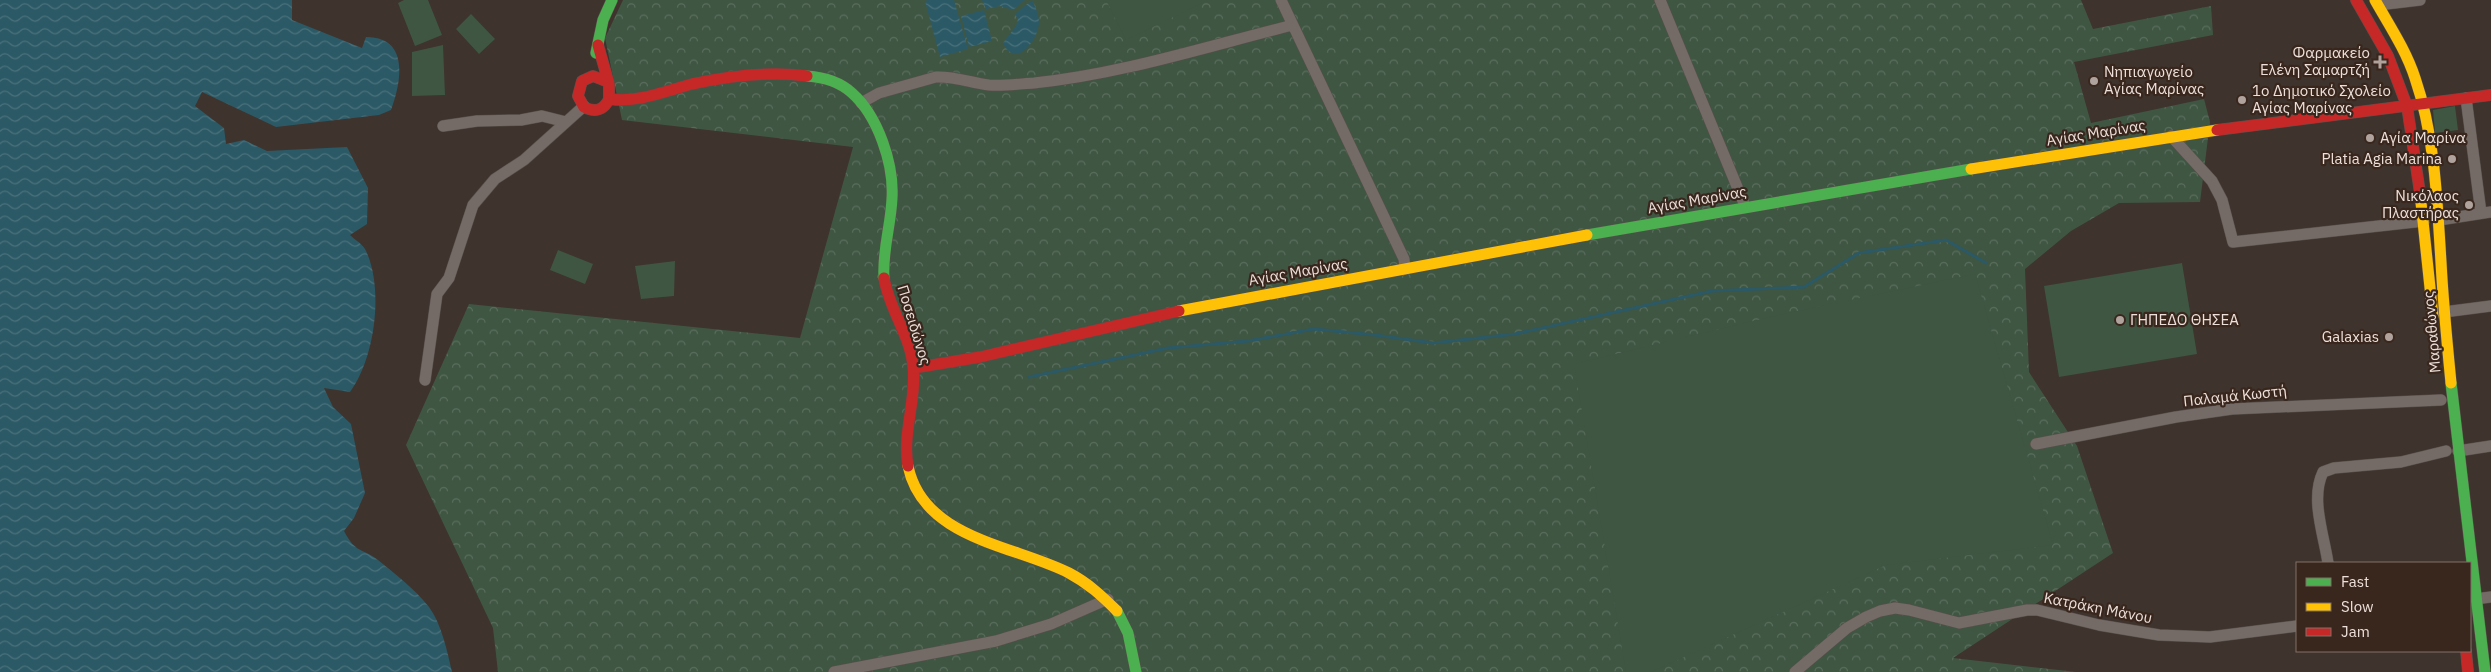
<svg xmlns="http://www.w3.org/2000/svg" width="2491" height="672" font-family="'IBM Plex Sans',sans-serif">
	<defs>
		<pattern id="forest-crowns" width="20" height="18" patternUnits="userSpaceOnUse" patternTransform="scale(1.25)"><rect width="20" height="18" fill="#3f5643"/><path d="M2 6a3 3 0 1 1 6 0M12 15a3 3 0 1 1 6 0" fill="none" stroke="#5b6e5e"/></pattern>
		<pattern id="water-waves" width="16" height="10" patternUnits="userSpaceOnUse" patternTransform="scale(1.25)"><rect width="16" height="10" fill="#2b5966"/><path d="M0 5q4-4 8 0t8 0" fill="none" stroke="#4a717b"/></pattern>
	</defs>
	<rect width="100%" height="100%" fill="#3e332d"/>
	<path fill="url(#forest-crowns)" d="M623 0H2081L2093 29 2211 6 2213 35 2074 62 2091 123 2204 99 2210 122 2200 202 2119 203 2071 231 2025 269 2029 372 2077 446 2113 553 1953 658 2076 672H498L493 628 406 445 469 304 800 338 853 147 622 120 605 38Z"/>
	<path fill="#3f5643" d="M404 0H428L442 35 415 46 398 3Z
		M1106 0H1201L1202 3 1126 40Z
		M471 14 495 39 479 54 456 29Z
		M443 45 445 95 412 96V52Z
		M2455 106 2458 130 2435 133 2433 110Z
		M558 250 593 264 585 284 550 270Z
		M675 261 674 296 641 299 635 266Z
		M2182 263 2197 354 2059 377 2044 286Z
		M1975 274 2053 545 1886 565 1651 672H1626L1574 364 1770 317Z"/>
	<path fill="url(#water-waves)" d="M0 0H292V20L362 48 366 37C409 37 402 80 391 110L379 115 276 127 202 92 195 106 224 128 226 144 244 140 267 151 347 147 368 188 367 224 350 235C355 240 363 244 366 251 384 289 375 358 350 392L324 388 333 407 351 424 365 493 354 518 344 531C356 554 361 547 378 560 395 574 415 589 429 607 442 625 447 651 452 672H0Z
		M929 0H954L968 49 940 57 925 1Z
		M982 0H1025L1013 10 1000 6 986 9Z
		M1032 0C1036 8 1039 14 1039 23 1038 40 1016 70 1003 43L1016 26 1018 19 1015 14Z
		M984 10 992 41 969 47 961 16Z"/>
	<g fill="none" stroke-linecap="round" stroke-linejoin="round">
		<path stroke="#2b5966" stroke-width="3" d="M1029 377 1168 348 1248 341 1314 329 1375 335 1433 343 1515 334 1712 291 1804 287 1859 253 1946 240 1986 263"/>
		<defs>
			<path id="street" d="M1281 0 1404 259 1405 269
				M1660 0 1745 206
				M2378 5 2420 0
				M2466 98 2481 213
				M861 103 879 93 936 77C954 76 971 83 989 85 1004 86 1019 84 1034 83 1122 74 1208 46 1293 25
				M443 126 477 121 521 120 542 116 566 122
				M2171 136 2212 181 2222 200 2233 242 2424 221
				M2439 220 2491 212
				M2444 312 2491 306
				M425 380 437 294 449 278 473 205 495 179 524 160 584 106
				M2036 444 2176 417 2232 409 2441 400
				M2458 451 2491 446
				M2328 563C2324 535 2310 499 2323 472L2334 468 2401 462 2446 451
				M2475 599 2491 597
				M834 672 996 641 1051 624 1108 599
				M1795 672 1847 628 1866 617 1880 611 1895 608 1909 610 1959 623 2027 610H2037L2099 625 2159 635 2210 637 2297 626"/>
			<path id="fast" d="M596 53 603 20 612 0
				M807 76C822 77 840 82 852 93 878 116 894 164 892 198 891 225 882 251 884 278
				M1587 235 1971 169
				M2451 383 2485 672
				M1117 611 1128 633 1136 672"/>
			<path id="slow" d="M2375 0C2389 25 2406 50 2415 78 2435 136 2437 200 2441 262 2443 302 2447 342 2451 383
				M1971 169 2217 130
				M2420 193 2433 316
				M1179 311 1587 235
				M908 466C923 539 1014 545 1069 573 1088 583 1102 596 1117 611"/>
			<path id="jam" d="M2356 0 2388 56 2407 106 2420 193
				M598 45 609 84V99C604 110 595 113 584 107L578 96 582 81 593 76 608 82
				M610 99C638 103 665 91 692 84 729 76 769 71 807 76
				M2217 130 2491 95
				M884 278C889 309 910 335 913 366 917 399 902 433 908 466
				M914 368 980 357 1179 311
				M2466 651 2468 672"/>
		</defs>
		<use href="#street" stroke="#584f4a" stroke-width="12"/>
		<use href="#fast" stroke="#584f4a" stroke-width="12"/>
		<use href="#slow" stroke="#584f4a" stroke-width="12"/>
		<use href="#jam" stroke="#584f4a" stroke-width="12"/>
		<use href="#street" stroke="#746a66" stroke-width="11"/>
		<use href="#fast" stroke="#4caf50" stroke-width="11"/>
		<use href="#slow" stroke="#ffc107" stroke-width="11"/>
		<use href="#jam" stroke="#c62828" stroke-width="11"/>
	</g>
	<g fill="#b0a39d" stroke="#39271d" stroke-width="2">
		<path d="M2377.5 54.5h5v5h5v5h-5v5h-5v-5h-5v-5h5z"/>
		<circle cx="2094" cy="81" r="5"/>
		<circle cx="2242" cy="100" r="5"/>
		<circle cx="2370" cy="138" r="5"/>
		<circle cx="2452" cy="159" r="5"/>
		<circle cx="2469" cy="205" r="5"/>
		<circle cx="2120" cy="320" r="5"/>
		<circle cx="2389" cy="337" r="5"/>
	</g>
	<g text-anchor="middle" stroke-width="4.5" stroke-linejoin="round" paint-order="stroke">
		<g font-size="15" fill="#ede0da" stroke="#39271d" text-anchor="end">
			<text x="2370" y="58">Φαρμακείο<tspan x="2370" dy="17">Ελένη Σαμαρτζή</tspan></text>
			<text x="2104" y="77" text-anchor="start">Νηπιαγωγείο<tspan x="2104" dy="17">Αγίας Μαρίνας</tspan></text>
			<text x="2252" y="96" text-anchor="start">1ο Δημοτικό Σχολείο<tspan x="2252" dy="17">Αγίας Μαρίνας</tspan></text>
			<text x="2380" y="143" text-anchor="start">Αγία Μαρίνα</text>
			<text x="2442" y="164">Platia Agia Marina</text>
			<text x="2459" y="201">Νικόλαος<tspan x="2459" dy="17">Πλαστήρας</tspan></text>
			<text x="2130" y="325" text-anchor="start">ΓΗΠΕΔΟ ΘΗΣΕΑ</text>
			<text x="2379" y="342">Galaxias</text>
		</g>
		<g font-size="15" fill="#ede0da" stroke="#39271d">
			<text transform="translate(2096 133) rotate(-9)" y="5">Αγίας Μαρίνας</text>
			<text transform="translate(1697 200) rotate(-10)" y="5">Αγίας Μαρίνας</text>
			<text transform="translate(1298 272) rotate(-10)" y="5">Αγίας Μαρίνας</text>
			<text transform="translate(914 325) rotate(73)" y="5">Ποσειδώνος</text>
			<text transform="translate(2432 332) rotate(-95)" y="5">Μαραθώνος</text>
			<text transform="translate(2235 396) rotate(-6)" y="5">Παλαμά Κωστή</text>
			<text transform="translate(2098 608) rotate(11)" y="5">Κατράκη Μάνου</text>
		</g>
	</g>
	<rect x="2296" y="562" width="175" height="90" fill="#39271d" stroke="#817169"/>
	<rect x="2306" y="578" width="25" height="8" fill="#4caf50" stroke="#817169"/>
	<text x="2341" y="587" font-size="15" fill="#ede0da">Fast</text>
	<rect x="2306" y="603" width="25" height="8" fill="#ffc107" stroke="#817169"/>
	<text x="2341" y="612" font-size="15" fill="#ede0da">Slow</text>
	<rect x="2306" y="628" width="25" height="8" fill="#c62828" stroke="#817169"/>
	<text x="2341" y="637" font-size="15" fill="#ede0da">Jam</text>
</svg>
